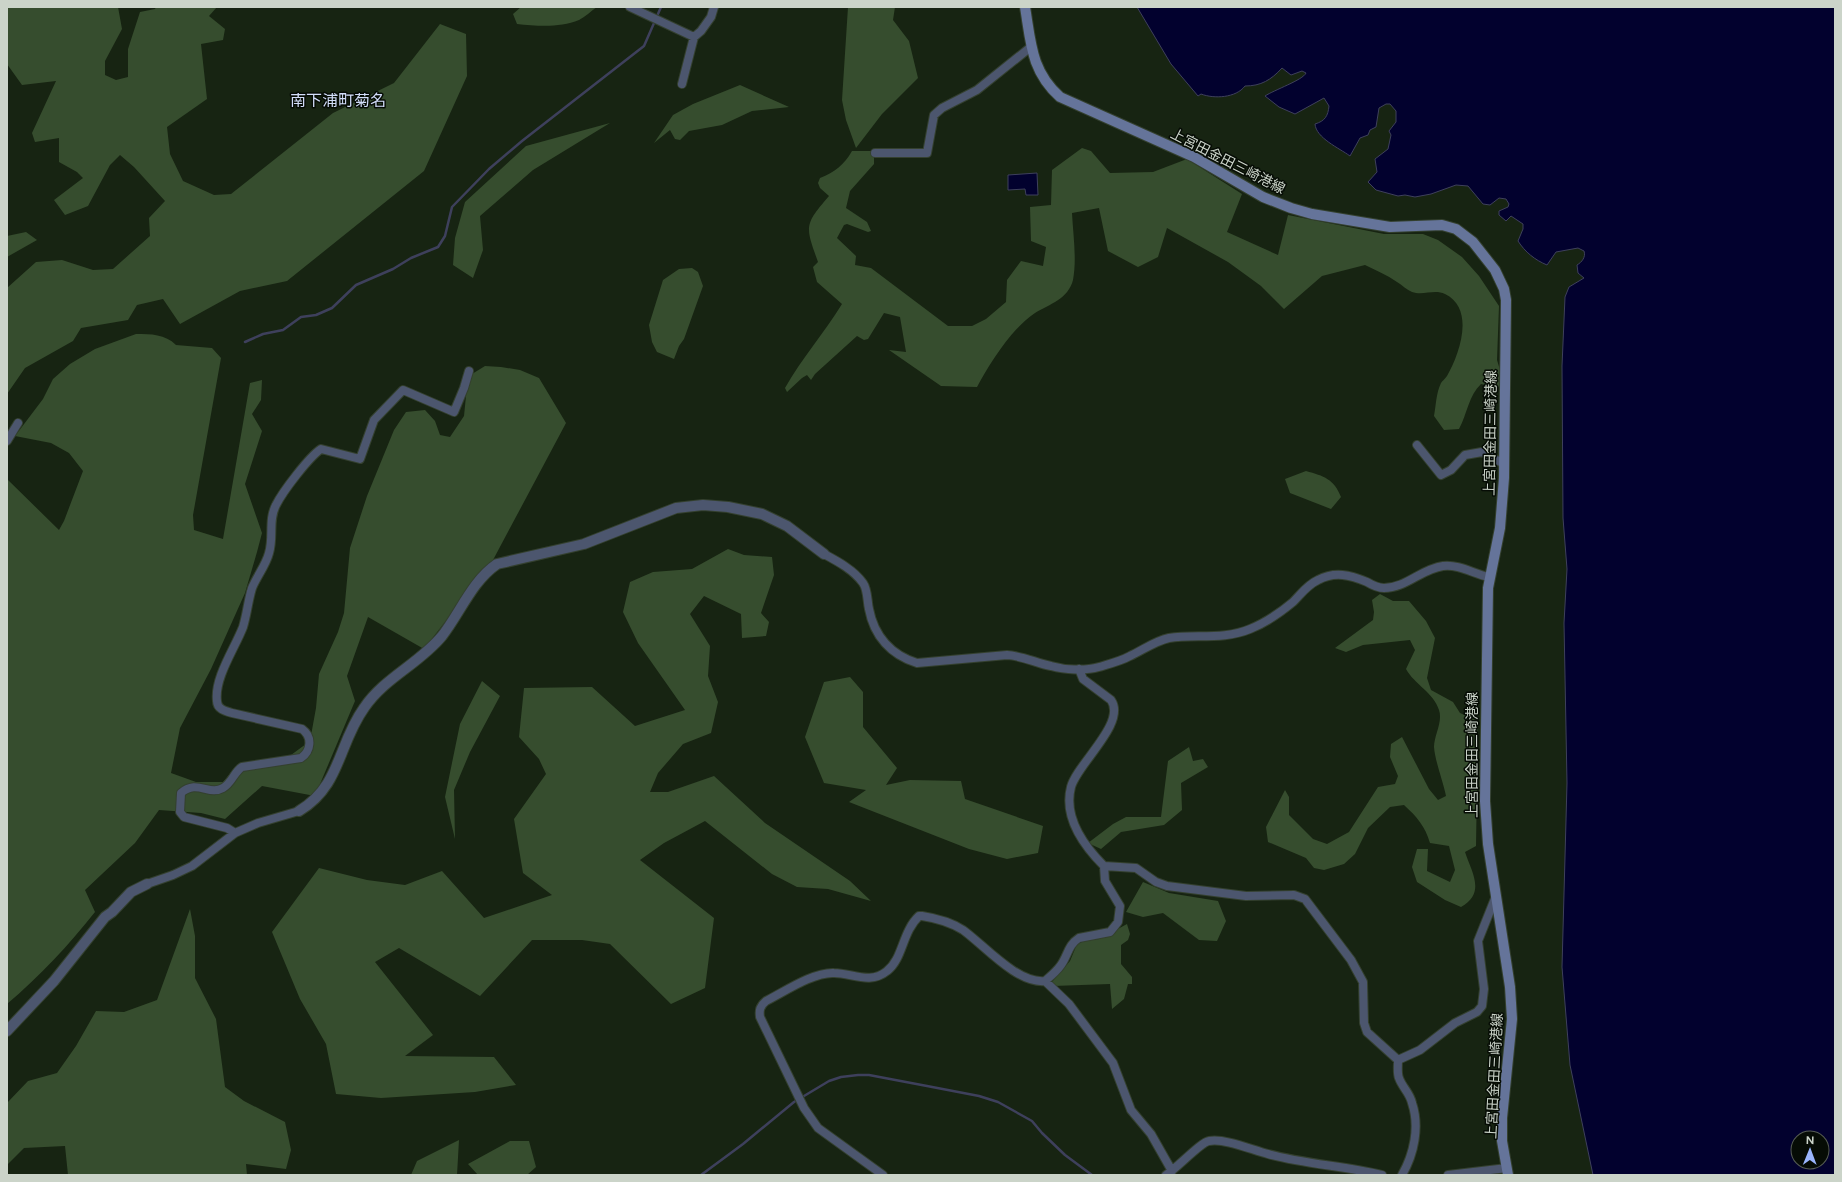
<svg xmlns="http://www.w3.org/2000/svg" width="1842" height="1182" font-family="Figtree,'Noto Sans JP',sans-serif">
	<rect width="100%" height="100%" fill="#172412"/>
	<path fill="#364d2e" d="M7 7H118L122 29 105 61V75L116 80 128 77V49L140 12 155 9 156 7H217L209 16 225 29 223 40 201 44 207 99 167 127 170 154 183 181 214 195 231 194 333 113 394 83 440 24 466 34 467 76 424 171 287 281 240 291 180 324 163 299 137 305 128 320 81 328 73 341 25 368 7 394V288L36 262 62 260 93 270 113 269 150 236 149 218 165 201 134 167 120 155 110 165 88 206 65 215 54 200 83 178 77 172 59 162V138L35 142 32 133 56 81 22 85 7 64Z
		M521 7H597C591 11 585 17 579 20 560 28 537 26 517 24L513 14Z
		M848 7H895L893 20 909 41 918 78 882 114 856 148 846 120 842 100Z
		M740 85 789 107 752 111 722 125 689 131 680 140 675 139 670 130 654 143 673 115 693 104Z
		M610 123 533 170 480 216 483 250 473 278 453 265 455 238 465 202 526 146Z
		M1082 148 1091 151 1110 173 1153 172 1187 159 1242 194 1227 232 1278 255 1288 215 1384 234H1423L1438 240 1462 257 1479 276 1499 306 1497 360 1504 383 1498 387 1481 384C1469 395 1467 414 1459 429L1444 430 1434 416C1436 406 1436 393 1441 383 1442 381 1445 379 1447 376 1459 355 1476 309 1445 294 1434 289 1423 296 1412 292 1407 290 1402 285 1397 282 1387 275 1375 270 1365 265L1322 276 1284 309 1261 286 1228 262 1167 228 1158 257 1138 267 1108 251 1099 208 1072 213C1073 234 1077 259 1073 280 1068 299 1050 304 1035 313 1012 328 990 363 977 387L941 386 889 350 906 352 900 317 884 313 868 339 864 340 857 336 815 374 811 380 807 375 802 378 787 392 785 388C802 358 824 333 842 304L817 282 813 267 818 262C805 226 804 225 829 196L820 188 818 183 820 178C835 172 844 165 852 151H874V164L850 191 846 208 867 222 871 231 868 232 847 224 844 225 837 238 856 256 855 265 871 268 948 326H972L986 319 1006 302 1007 280 1021 261 1043 266 1046 247 1031 241 1030 207 1051 205 1052 170Z
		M26 232 37 240 7 257V236Z
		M692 268 698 272 703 286 684 339 679 346 674 359 657 352 652 342 649 325 663 280 679 269Z
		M136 334C151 334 165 334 176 345L212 348 221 358 193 515 194 530 223 539 250 383 262 380 261 400 252 414 262 431 245 484 262 533 257 552 245 593 211 669 180 728 171 773 196 782H223L238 764 291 755 310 741 316 708 319 674 338 632 344 613 350 548 367 496 394 430 406 412 425 410 435 421 440 435 450 437 464 416 467 386 472 374 485 366 501 367 520 370 539 378 566 423 493 560 424 649 368 617 347 676 355 701 315 796 262 786 225 819 201 813 159 810 135 843 85 890 95 912C68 946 40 976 7 1004V479L59 530 64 521 83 471 69 453 51 443 15 436 43 399 53 379 70 364 95 349Z
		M1306 471C1324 476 1334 479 1341 497L1331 509 1290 493 1285 479Z
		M728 549 744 555 772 557 774 575 761 613 769 622 766 636 742 638 741 614 704 596 690 614 710 646 708 676 718 702 711 733 683 744 658 773 650 792H668L714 776 765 823 850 881 871 901 828 889 797 887 772 874 705 821 664 843 640 860 714 918 705 988 671 1004 610 944 582 940H532L480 996 399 948 375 962 433 1035 405 1056 494 1057 516 1085 475 1092 381 1098 336 1094 326 1044 300 999 272 932 319 868 367 880 405 885 442 871 484 918 552 895 523 873 514 819 546 774 539 759 519 737 524 688 592 687 635 726 685 710 638 643 623 612 630 582 653 572 692 569Z
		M1380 594 1393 601H1409L1426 621 1435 638 1427 678 1431 690 1453 702 1460 713 1478 721 1476 846 1465 852C1472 873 1486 893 1461 907L1445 900 1417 882 1412 867 1417 849H1428L1427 871 1450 882 1455 870 1449 846 1430 843C1425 826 1417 817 1404 805L1390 807 1368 828 1355 854 1344 864 1324 870 1314 868 1306 858 1268 842 1266 827 1285 790 1289 797V815L1313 839 1327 844 1349 832 1378 787 1395 784 1398 776 1390 757 1391 744 1402 737 1429 789 1438 800 1446 796C1443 781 1435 761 1434 747 1434 735 1443 722 1439 710 1434 693 1414 684 1406 669L1415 650 1410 640 1363 645 1346 652 1335 648 1373 620 1374 612 1372 600Z
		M850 677 863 692V727L897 768 886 785 910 780 961 781 965 799 1043 826 1038 853 1007 859 969 849 849 802 866 790 824 783 805 737 824 682Z
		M482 681 500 696 470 752 454 790 455 839 445 797 460 724Z
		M1189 747 1193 761 1203 759 1208 767 1181 783 1182 810 1164 825 1121 832 1101 849 1088 843 1113 824 1126 817H1161L1168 761Z
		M1143 882 1169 893 1218 901 1226 921 1217 941 1199 940 1163 913 1143 917 1126 912Z
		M190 909 195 936V978L216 1019 225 1087 244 1101 285 1122 291 1150 286 1169 246 1164 247 1175H68L65 1146 24 1148 7 1165V1103L28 1081 57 1073 76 1046 96 1011 124 1012 157 1000Z
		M1127 924 1130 934 1128 940 1121 945V964L1132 977V984H1128L1124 999 1112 1009 1110 984 1053 986 1051 983 1070 961 1077 944 1087 940 1099 939Z
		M459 1140 457 1175H411L417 1161Z
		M510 1141H529L536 1167 527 1175H478L468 1164Z"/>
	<path fill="#02012e" stroke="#3e405c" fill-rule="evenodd" d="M1137 7H1835V1175H1593L1570 1065 1562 967 1567 783 1564 623 1567 569 1563 518 1562 366 1565 297 1569 287 1584 278 1578 273 1577 265C1582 262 1586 257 1584 251L1578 248 1556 252 1547 265C1535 260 1525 252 1518 241L1523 229V224L1511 216 1506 221 1499 215V211L1508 207 1509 204 1506 199 1499 198 1490 205 1483 204 1468 186 1456 185 1431 194 1415 197 1405 195 1398 196 1376 190 1368 182 1377 172 1375 159 1388 149 1391 135 1389 131 1396 122V111L1390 104H1386L1379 108 1376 127 1370 130 1368 135 1360 138 1350 156C1339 148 1316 138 1315 124 1325 121 1328 116 1329 106L1324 98 1295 114 1279 107 1265 96C1274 90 1303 80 1306 73L1302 71 1291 75 1282 68C1271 80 1261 86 1245 86 1236 98 1214 99 1201 94L1198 96 1171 64ZM1798 1138H1822V1162H1798Z
		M1037 173 1038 195H1026L1025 189 1008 190V175Z"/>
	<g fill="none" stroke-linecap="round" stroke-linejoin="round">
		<path stroke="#3e405c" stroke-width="2.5" d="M245 342 263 334 283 330 301 317 316 315 332 308 356 285 393 269 411 258 438 247 445 236 452 207 489 169 522 141 644 46 661 7
			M701 1175 743 1144 794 1102 829 1081 841 1077 858 1075H869L927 1086 979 1096 998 1102 1032 1121 1042 1133 1065 1155 1092 1175"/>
		<defs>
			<path id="minor" d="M630 7 694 37
				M682 84 694 37 701 31 711 17 714 7
				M875 153H927L934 115 942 108 977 90 1032 46
				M7 441 18 423
				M1417 445 1441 475 1451 470 1465 455 1482 452 1504 464
				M824 554C837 561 854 570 863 583 868 590 867 601 869 609 874 636 891 655 917 663L1007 655C1023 656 1036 663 1051 666 1065 670 1085 671 1099 667 1109 664 1121 661 1130 656 1143 650 1155 641 1169 638 1195 634 1224 640 1250 629 1265 623 1281 612 1293 602 1301 594 1307 585 1318 580 1335 571 1350 575 1367 582 1372 585 1378 588 1384 588 1406 588 1421 569 1443 566 1459 564 1474 574 1489 577
				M1079 669 1083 679 1111 700C1127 723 1077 764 1071 787 1063 818 1084 846 1104 866L1136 868 1156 882 1167 886 1246 896 1294 895 1305 899 1351 960 1363 982 1364 1023 1367 1032 1398 1060
				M235 833 227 828 184 817 180 812 181 793C197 779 209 796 223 788 232 783 234 772 242 767L301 758C311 751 313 737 302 729L232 713C225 711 217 709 217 701 214 678 235 648 243 627 247 614 248 601 252 588 257 576 266 565 269 553 274 537 268 520 276 505 283 491 309 457 321 449L360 459 374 420 403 390 454 412 464 388 469 371
				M147 884 173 875 192 866 235 833 258 823 299 811
				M1045 981 1069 1004 1113 1063 1131 1110 1151 1134 1172 1171
				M1398 1060 1420 1050 1455 1023 1477 1012 1482 1006 1484 989 1478 941 1496 896
				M1398 1060C1398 1066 1397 1073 1399 1078 1402 1087 1410 1093 1412 1103 1420 1127 1414 1154 1402 1175
				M883 1175 818 1128 804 1108 760 1017C759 1010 760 1006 766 1001 784 992 813 972 834 973 852 973 870 985 887 971 903 959 902 932 919 916H922C935 918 952 923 963 930 984 945 1017 984 1045 981 1051 976 1057 971 1061 965 1068 955 1068 945 1079 938L1110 932 1118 922 1120 906 1105 881 1104 866
				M1166 1175C1177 1168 1201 1142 1209 1141 1225 1138 1252 1150 1268 1154 1305 1164 1344 1166 1382 1175
				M1448 1175 1507 1168"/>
			<path id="tertiary" d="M299 811C341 786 338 744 364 708 384 678 419 664 442 636 460 613 472 581 497 564L584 544 676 508 703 505 728 507 762 514 787 526 824 554
				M7 1031 54 981 105 917 112 912 131 892 147 884"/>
			<path id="secondary" d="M1025 7C1031 43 1031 71 1060 97L1194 157 1263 197 1291 208 1312 214 1390 227 1442 225 1456 229 1473 242 1495 270 1504 289 1506 300 1504 478 1500 528 1488 588 1485 801 1488 844 1510 987 1512 1019 1502 1118V1141L1508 1175"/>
		</defs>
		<use href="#minor" stroke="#34402f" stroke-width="10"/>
		<use href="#tertiary" stroke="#34402f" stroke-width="12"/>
		<use href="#secondary" stroke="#34402f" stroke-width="12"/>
		<use href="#minor" stroke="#4c566e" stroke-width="8"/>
		<use href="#tertiary" stroke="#4c566e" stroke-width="10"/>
		<use href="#secondary" stroke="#65749a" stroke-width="10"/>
	</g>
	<g text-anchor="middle" stroke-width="3" stroke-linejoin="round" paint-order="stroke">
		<g font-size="14" fill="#cbd4c9" stroke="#060c05">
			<text transform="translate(1228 161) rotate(27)" y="5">上宮田金田三崎港線</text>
			<text transform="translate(1490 433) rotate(-89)" y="5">上宮田金田三崎港線</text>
			<text transform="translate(1472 755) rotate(-90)" y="5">上宮田金田三崎港線</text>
			<text transform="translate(1494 1076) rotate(-87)" y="5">上宮田金田三崎港線</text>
		</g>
		<g font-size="16" fill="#d2ddf9" stroke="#060c05">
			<text x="338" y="106">南下浦町菊名</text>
		</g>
	</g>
	<rect width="1842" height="1182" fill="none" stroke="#cbd4c9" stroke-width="16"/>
	<g transform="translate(1810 1150) rotate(1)"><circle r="19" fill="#060c05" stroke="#555c53"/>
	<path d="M0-3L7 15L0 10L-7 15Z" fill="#9ab5fd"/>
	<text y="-6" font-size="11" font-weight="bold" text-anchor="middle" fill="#cbd4c9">N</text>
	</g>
</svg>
